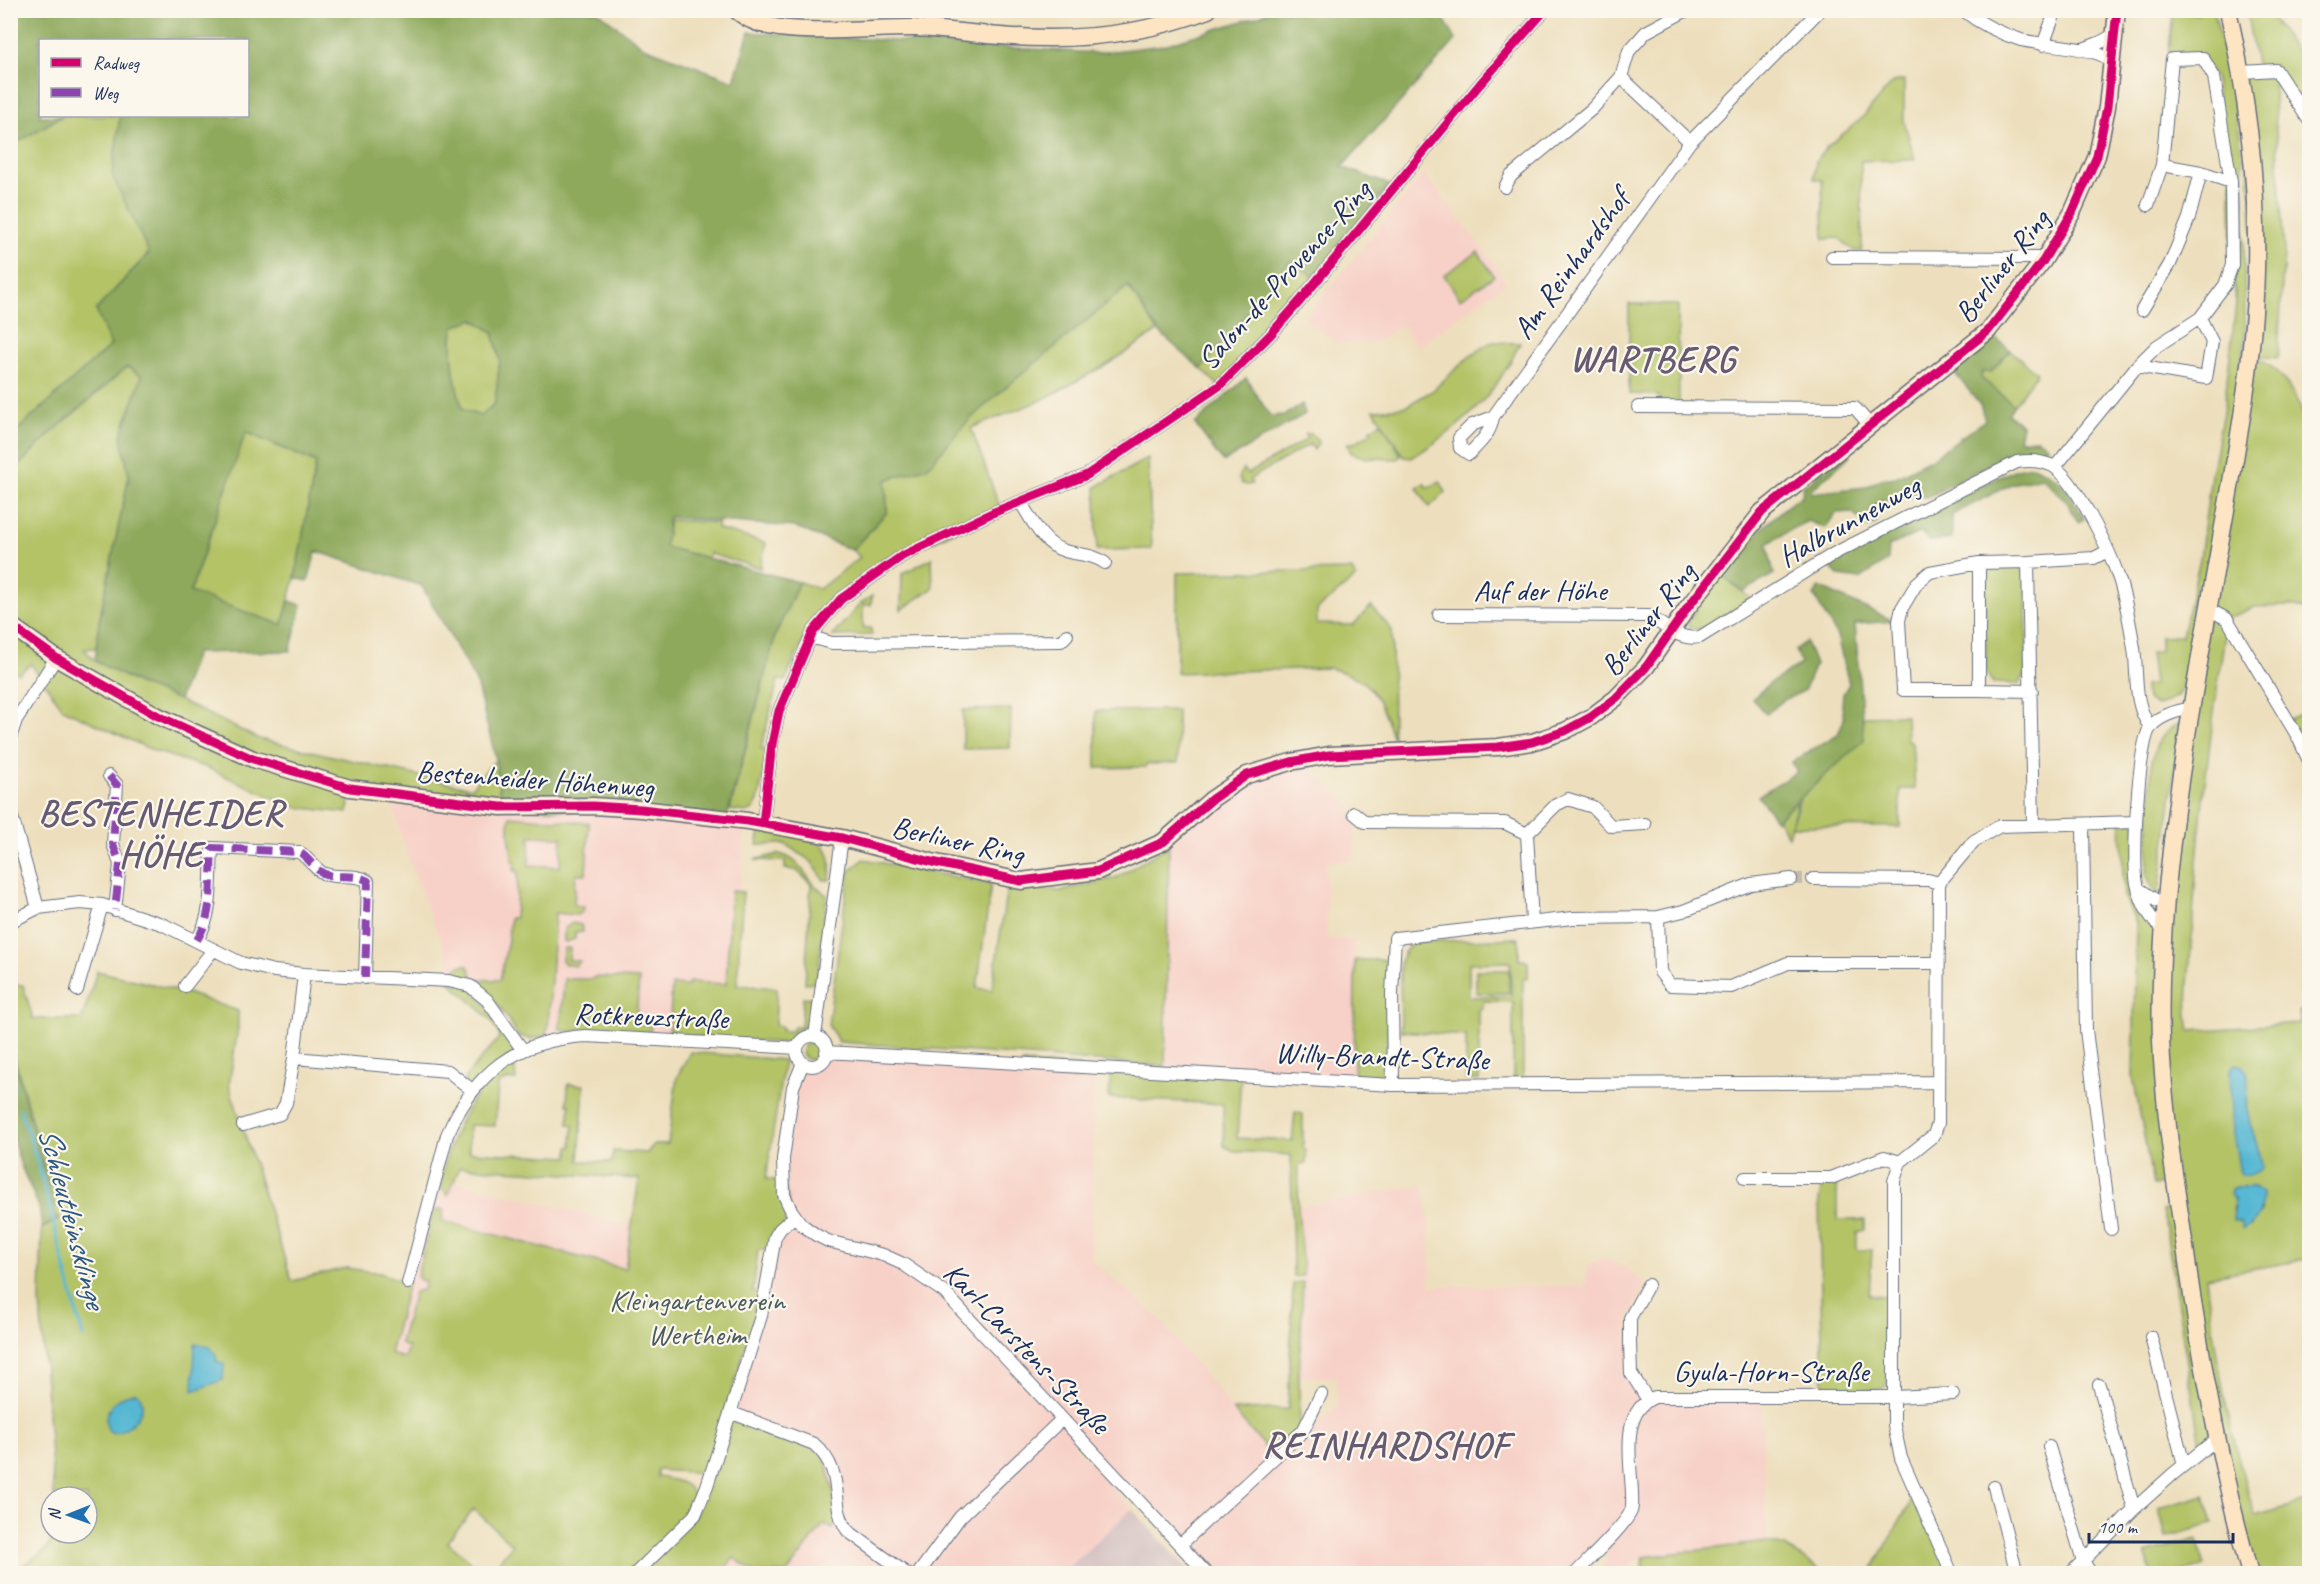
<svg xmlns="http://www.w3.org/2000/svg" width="2320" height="1584" font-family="Caveat,sans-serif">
	<rect width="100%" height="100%" fill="#fbf7ec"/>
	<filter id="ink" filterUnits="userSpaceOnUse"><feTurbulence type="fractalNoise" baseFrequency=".0167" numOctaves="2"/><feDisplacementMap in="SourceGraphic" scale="12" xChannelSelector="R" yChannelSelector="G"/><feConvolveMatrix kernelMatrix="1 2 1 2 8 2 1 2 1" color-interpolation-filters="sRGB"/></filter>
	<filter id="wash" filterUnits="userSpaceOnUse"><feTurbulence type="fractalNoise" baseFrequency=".008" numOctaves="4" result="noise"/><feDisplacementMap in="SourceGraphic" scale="24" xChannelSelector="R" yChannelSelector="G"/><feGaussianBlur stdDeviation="1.35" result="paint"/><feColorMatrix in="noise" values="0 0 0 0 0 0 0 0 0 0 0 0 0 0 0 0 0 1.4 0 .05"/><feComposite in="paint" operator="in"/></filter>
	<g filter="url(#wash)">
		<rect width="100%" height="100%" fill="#eddfbd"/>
		<path fill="#f7d1c7" d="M1424 173 1497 267 1506 283 1417 347 1403 325 1377 342 1338 344 1304 319Z
			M1306 766 1348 802 1355 824V860L1326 862 1327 939H1355L1354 1082 1164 1072 1169 845 1231 790 1266 772Z
			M391 801 707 819 744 825 731 1038 565 1030 528 1038 482 985 455 975 413 872Z
			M826 1056 1023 1063V1075L1095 1079 1091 1260 1158 1317 1233 1410 1274 1457 1306 1434 1338 1405 1336 1377H1299L1303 1282 1298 1207 1423 1185 1429 1222 1430 1286 1585 1287 1588 1265 1602 1258 1622 1265 1646 1285 1628 1318 1630 1370 1647 1400 1631 1432 1649 1401 1761 1397 1767 1542 1632 1559V1573H1596L1608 1560 1598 1550 1575 1573H1207L1080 1439 1074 1445 1132 1509 1063 1573H787L824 1524 732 1413 784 1195 793 1087 807 1064H817Z
			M436 1176 656 1232 604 1438 390 1354Z
			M733 1558 755 1573 721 1574Z"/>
		<path fill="#d2bfc0" d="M1132 1509 1191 1573H1063L1086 1551Z"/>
		<path fill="#b3c366" stroke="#677962" stroke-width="1.5" fill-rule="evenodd" d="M2199 11H2214L2233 91 2243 158 2245 334 2225 477 2182 690 2176 697 2157 706C2147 701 2145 697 2145 686L2154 684 2150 653 2160 651V637L2182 636 2200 559 2211 475 2224 407 2236 304 2232 265 2231 182 2214 77 2203 58 2168 59 2173 13 2199 14Z
			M2246 11H2267L2309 69 2310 122 2276 71 2274 99 2284 251 2278 358 2252 356C2260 361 2271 365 2277 371 2294 391 2309 419 2309 445L2306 447 2310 458 2309 500 2306 501 2310 511 2309 610 2291 606 2254 607 2227 619C2212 724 2197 829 2192 936 2190 967 2184 1001 2190 1031L2300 1023 2299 1011 2309 1010V1259L2206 1277C2215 1358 2231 1439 2255 1516L2309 1501V1573H2250L2218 1439 2201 1451 2163 1211 2167 1209 2164 1184 2153 1185 2133 1076 2136 923 2124 895 2121 822H2136L2137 884 2164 929 2256 274 2242 72 2262 67 2256 63ZM2237 1187H2255L2262 1210 2251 1225 2240 1222 2233 1210 2235 1200 2232 1188Z
			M1904 80V121L1915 160 1861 161 1862 251H1854L1839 238 1824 239 1822 180 1814 179 1816 161 1827 147 1860 120 1893 82Z
			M62 116H120L113 175 149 253 96 310 111 345 11 436 10 146Z
			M1478 252 1494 276 1460 299 1444 275Z
			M1291 260 1314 277 1219 386 1201 369Z
			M1128 286 1158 331 1108 364 1042 400 971 428 1001 510C933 542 852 573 807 636 798 649 792 667 785 681L778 680 761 749 768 750 758 801 754 809 747 812 730 810 775 636 799 582 819 589 860 557 852 550 887 512 886 480 927 467 968 421 999 393Z
			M1629 304 1678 305 1679 407H1668L1656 395 1629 394Z
			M473 319 493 332 500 360 495 403 481 416 463 410C454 381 450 357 453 327Z
			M1491 342 1520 343C1496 396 1461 428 1411 458L1404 457 1374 410 1403 407 1408 405 1432 391 1469 357Z
			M2010 350 2037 373 2014 405 1981 378 1982 372 1991 371Z
			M127 366 142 376 121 436 129 475 99 622 96 648 84 649 95 661 139 684 179 700 259 739 471 788 496 759 501 807 350 789 348 813 294 807 205 767 154 751 63 709 31 664 18 674 11 666V473L50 434Z
			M1381 422 1400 453V457L1397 459 1367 458 1351 453 1347 444 1350 442 1352 444 1371 433 1370 430Z
			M245 432 316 463 295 578 282 625 190 593Z
			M1306 434H1311L1317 439 1318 444 1314 450 1310 444 1250 479 1252 484C1240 488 1234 476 1244 469L1248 474 1307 439Z
			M1148 458 1152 549 1097 550 1096 487Z
			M1440 481 1446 492 1429 507 1417 488 1424 483 1428 488Z
			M669 520 718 523 717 529 766 543 760 568 710 554V551L708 558 665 547Z
			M932 558 933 588 901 610 902 574Z
			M2019 567 2026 574 2027 672 2019 684 1993 683 1986 672 1985 576 1994 569Z
			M1352 570 1356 577 1317 610V624L1353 625 1371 606 1392 630 1393 738C1377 696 1376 680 1329 668L1177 673V573Z
			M1722 575 1750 598C1737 608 1705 638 1689 627V620Z
			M872 596 871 605H863V628H871L872 635 832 636 860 604Z
			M1011 709 1010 748 963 749V710Z
			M1177 710 1178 763 1147 764 1145 767 1096 768V711Z
			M2300 714 2309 736V776L2288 720Z
			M1906 715 1907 740 1912 742 1915 789H1900V827L1791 826 1800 798 1863 740V716Z
			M2181 723 2159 893C2151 892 2150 882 2147 875L2152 760C2157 741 2163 730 2181 723Z
			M1796 802 1797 803 1788 836 1777 819Z
			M510 816 589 823 586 874H576L574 905 584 907 582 912 577 915 555 913 548 1028 545 1036 531 1039 518 1036C508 1018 488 987 469 979 464 976 457 976 451 975L459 966 467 965 471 971 472 979 500 980 508 940 510 918H515L518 871H514L515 861H512C512 846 506 829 510 816ZM530 836 562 837 560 867 529 865Z
			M761 829C776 832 816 835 825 847 832 857 831 869 830 880H824L811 861 785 844 757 845Z
			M1169 845 1165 1066 839 1042 828 1025 849 872 864 859 991 884 977 988 992 990 1007 887 1062 891 1118 877Z
			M779 854C804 859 807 885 827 895L817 982 805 983 811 884 796 870 785 869V861L754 860Z
			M731 891 743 892 737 985 777 988 775 1025 781 1026 782 1031H793L794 1027H801L803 997 813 998 810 1018 807 1025 785 1043 673 1035 669 1032 672 985 688 986 689 982 726 984Z
			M572 923 581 925 583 932H575V939L566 942 564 941V929Z
			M1519 938V960L1528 961V978L1523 979V1079H1513V1002L1483 1001V1009L1479 1010V1080H1466V1036L1401 1031 1400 963C1403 953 1406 948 1415 942ZM1510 962 1511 996 1469 997V963Z
			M564 948H570L569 960 580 961 575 966 565 964 562 960Z
			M1355 960H1388L1389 1067 1380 1077 1354 1075Z
			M1476 970H1509V993H1476Z
			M97 971 184 992 238 1011V1028L229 1085 292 1281 346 1268 380 1273 408 1283 390 1354 404 1358 408 1347 402 1345 400 1342 414 1292 423 1290 425 1281 420 1280 417 1276 433 1211 444 1209 442 1221 625 1269 639 1179 460 1167 448 1195 441 1188C442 1159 460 1114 479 1092 487 1082 497 1075 506 1066L515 1068 516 1080H507L498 1084 495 1126 469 1125V1152L569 1157V1147H572L573 1125 568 1124 570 1105H567L568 1084 584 1085 579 1161 612 1162 613 1151 647 1153 654 1144H668L677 1077 690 1052 784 1060 766 1179 783 1181 791 1210 771 1251 758 1250 753 1292 762 1294 708 1470 704 1473 657 1470V1477C682 1480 703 1486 689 1517L628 1573H490L512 1545 474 1509 447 1542 485 1573H11L46 1550 55 1533H87V1497H54L40 1302 42 1228 58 1220 11 1044 10 985H23L33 1019H82Z
			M594 977 639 979 636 1023 651 1025 650 1032 564 1031 559 1028 561 1021 564 979H593Z
			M449 981 470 986 522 1049 496 1066 456 1116 466 1076 500 1037 491 1020Z
			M802 1051a9 9 0 1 1 18 0a9 9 0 1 1-18 0Z
			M1023 1063 1080 1066 1081 1079 1023 1075Z
			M1111 1069 1241 1077 1237 1138 1292 1141 1295 1112 1303 1114V1148L1306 1150V1163L1299 1165 1298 1207 1303 1276H1293L1291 1155 1234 1151 1224 1146 1223 1104 1109 1098Z
			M1832 1181 1837 1187V1220H1865V1230L1857 1232V1250H1872L1869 1295 1888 1296 1889 1379 1885 1387 1877 1390 1823 1392 1819 1200 1821 1188Z
			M1303 1282 1299 1377 1300 1428 1274 1458 1233 1410 1288 1409 1293 1283Z
			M731 1416 824 1453 841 1521 833 1529 824 1524 787 1573H755L734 1558 721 1573 635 1574 695 1515Z
			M1916 1493 1952 1573 1870 1574Z
			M2205 1495 2213 1524 2166 1537 2159 1508Z
			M2197 1539 2205 1566 2179 1573H2151L2146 1554Z
			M1767 1542 1785 1547 1825 1573H1643V1557Z"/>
		<path fill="#8ea95b" stroke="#546c5c" stroke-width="1.5" fill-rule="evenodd" d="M1439 10 1456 40 1342 167 1390 185 1314 277 1291 260 1201 369 1158 331 1128 286 999 393 968 421 927 467 886 480 887 512 852 550 795 527 669 517 665 547 799 582 775 636 727 818 501 807 496 759 476 682 422 586 316 551 308 581 295 578 316 463 246 432 190 592 282 625 289 601 302 605 290 651 196 653 179 700 139 684 95 661 99 622 129 475 121 436 142 376 127 367 50 434 11 473 10 437 111 345 96 310 149 253 112 175 120 116H248V40H40V116H62L11 146V11H597L644 47 734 81 749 32 1097 53 1164 45 1259 16 1269 11ZM473 319 493 332 500 360 495 403 481 416 463 410C454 381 450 357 453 327Z
			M1991 334 2010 350 1991 372H1982L1981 378 2014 405 2008 414 2022 425 2019 440 2038 439 2048 447 2036 452 2022 451 2000 459 1928 497 1896 496 1876 505 1877 523 1868 527 1852 512 1836 513 1825 528 1808 521 1793 528 1767 544 1774 574 1743 592 1722 575C1747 545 1769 516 1802 496L1803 487 1849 450 1851 455 1811 490V493L1866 487 1881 479 1896 477 1932 458 1985 420 1980 404 1954 372Z
			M1246 378 1270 416 1285 415 1302 404 1305 414 1223 462 1195 424Z
			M2032 466C2062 477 2070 492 2084 519L2078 522 2067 502 2042 477 2011 484 1952 515V539L1929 541 1921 532 1889 546 1888 560 1860 579 1839 576 1827 564 1942 505 2016 469Z
			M1819 587 1894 621 1855 624 1864 740 1776 820 1758 796 1797 772 1792 762 1838 734 1844 719 1842 706 1843 694 1849 684 1837 636 1814 596Z
			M1806 642 1815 665 1804 691 1784 700 1766 714 1752 699 1769 684 1801 664 1795 650Z
			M10 1044 58 1220 42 1228 39 1207 21 1166 11 1133Z"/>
		<path fill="#54b7d3" stroke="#387398" stroke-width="1.5" d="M2238 1064 2243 1066 2247 1071C2250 1087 2245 1103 2249 1119 2252 1136 2262 1151 2262 1169 2257 1174 2247 1178 2240 1173L2233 1134 2230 1071 2234 1065Z
			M2237 1187H2255L2262 1193C2262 1210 2259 1222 2243 1229L2240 1222 2233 1220 2235 1200 2230 1195 2232 1188Z
			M195 1344 210 1347 216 1355 217 1362 224 1363 223 1380 193 1391Z
			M133 1393H138C151 1410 130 1429 114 1433L109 1431C99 1413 116 1397 133 1393Z"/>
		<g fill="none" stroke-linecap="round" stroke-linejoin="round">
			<path stroke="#54b7d3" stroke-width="3" d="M10 1075 14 1087
				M20 1109 38 1163 83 1337"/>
		</g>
	</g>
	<g filter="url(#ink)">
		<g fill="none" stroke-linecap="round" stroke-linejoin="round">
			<path stroke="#c3bcaa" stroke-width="12" stroke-dasharray="12 6" stroke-linecap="butt" d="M1791 879H1813"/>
			<defs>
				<path id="street" d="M1963 10C1979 23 2002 34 2021 40 2040 45 2097 47 2107 59 2109 61 2110 64 2111 67
					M2043 45 2056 10
					M2083 49 2101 42 2115 34
					M2242 72 2276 70 2310 122
					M1621 77 1690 142 1820 10
					M1505 187 1511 176 1592 109 1621 77 1629 51 1646 32 1687 10
					M2148 205 2162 165
					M1832 257 2039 258 2043 261
					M2142 310 2170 264 2189 218 2201 172
					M2137 366 2206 378 2212 342 2200 318
					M1638 407 1855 408 1870 425
					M1493 417 1472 425 1459 438 1460 448 1469 454C1480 443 1491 433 1493 417L1690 142
					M2055 467 2137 366 2157 346 2200 318 2225 285 2232 265 2231 182 2214 77 2203 58 2172 59 2162 165 2201 172 2231 182
					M1021 503C1032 520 1043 545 1065 551 1079 555 1093 554 1105 563
					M2028 562 1979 563V690L2032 691
					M1979 563 1930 572 1917 583 1902 608 1899 621 1903 690H1979
					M2208 609 2227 619 2298 737 2310 763
					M1439 615 1649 616C1665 626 1680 641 1700 637L1835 553 2017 462C2029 460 2042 461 2053 466 2075 479 2110 551 2118 576 2126 598 2130 625 2134 648 2138 676 2133 703 2150 727
					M811 637 832 643 1061 641 1067 635
					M10 738 16 720 56 658
					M109 776 117 785 113 844 120 864 115 910
					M10 810 38 908 80 903 102 905 162 924 241 963 274 971 304 974 449 981 470 986 487 1000 522 1049
					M1354 813 1365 822 1505 823 1527 834 1532 922
					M763 823 772 744 779 711 813 632 841 599 902 556 992 513 1087 475 1219 386 1270 335 1300 301 1480 84 1545 10
					M2083 824 2086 1030 2111 1229
					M2033 825 2028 562 2094 558 2108 551
					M1527 834 1556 805 1568 799 1593 807 1611 826 1645 824
					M1813 879 1928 880 1939 883
					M2139 889 2157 901H2166
					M1658 917 1660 972 1670 985 1731 987 1788 963H1938
					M10 922 38 908
					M2164 929C2149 920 2141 901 2137 884 2132 862 2138 745 2150 728 2157 717 2177 710 2190 709
					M197 940C214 914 210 879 212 848L299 852C309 858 316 871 325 874 339 879 355 873 368 881L365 978
					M185 986 213 950
					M77 990 102 905
					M815 1036 842 838
					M797 1051a15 15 0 1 1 30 0a15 15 0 1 1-30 0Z
					M826 1052 1393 1085 1938 1082
					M294 1058 304 974
					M803 1063 793 1087 783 1159 784 1195 791 1210 801 1224 816 1235 828 1241 883 1255 903 1264 944 1292 1207 1574
					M1393 1085 1392 993 1395 938 1573 918 1658 917 1683 911 1751 884 1791 879
					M243 1125 280 1114 286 1103 294 1058 448 1071 472 1090
					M1745 1178H1831L1884 1157 1900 1162
					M408 1283 447 1135C475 1072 516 1040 586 1036L797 1048
					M1648 1285 1630 1318V1343L1631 1373 1648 1400
					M2151 1337 2184 1465
					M2099 1385 2134 1509
					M732 1413 814 1444C848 1474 828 1504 848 1531L907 1574
					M2049 1447 2083 1561 2091 1574
					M1994 1487 2017 1574
					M1180 1545 1303 1431 1321 1394
					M635 1574 695 1515 707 1486 761 1316 775 1237 780 1229 795 1216
					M918 1574 960 1517 1062 1419
					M1575 1574C1588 1560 1625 1526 1631 1511 1633 1506 1632 1499 1632 1493 1631 1462 1619 1411 1655 1397H1895L1953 1394
					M1952 1574 1901 1458 1894 1426V1181L1900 1162 1934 1135 1938 1123 1939 883 1974 841 2000 826 2136 822
					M2070 1574 2134 1509 2173 1474 2218 1438"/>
				<path id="secondary" d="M736 10C741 14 746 18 751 20 786 38 873 27 915 28 943 29 972 34 1001 36 1072 42 1141 36 1208 10
					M2228 10C2248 98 2258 181 2256 270 2254 360 2237 449 2221 538 2200 658 2177 777 2166 899 2161 956 2158 1016 2163 1073 2167 1131 2176 1189 2185 1247 2200 1356 2220 1467 2250 1574
					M10 625 56 658 158 716 253 759 350 788 501 807 593 806 641 809 748 821 842 838 932 862 1021 881 1098 871 1163 842 1212 799 1247 775 1291 762 1329 755 1498 747 1532 742 1565 731 1591 717 1616 698 1646 667 1688 607 1762 512 1988 331 2043 261 2072 213 2097 156 2107 107 2117 10"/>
			</defs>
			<use href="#street" stroke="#646d7f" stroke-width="14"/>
			<use href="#secondary" stroke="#646d7f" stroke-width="19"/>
			<use href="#street" stroke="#fff" stroke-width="12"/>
			<use href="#secondary" stroke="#fde5c4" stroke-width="16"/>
			<path stroke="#8e44ad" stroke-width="8" stroke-dasharray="15 8" stroke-linecap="butt" d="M109 776 117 785 113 844 120 864 115 910
				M197 940C214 914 210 879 212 848L299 852C309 858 316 871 325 874 339 879 355 873 368 881L365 978"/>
			<defs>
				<path id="cycleway" d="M10 625 56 658 158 716 253 759 350 788 501 807 593 806 641 809 748 821 842 838 932 862 1021 881 1098 871 1163 842 1212 799 1247 775 1291 762 1329 755 1498 747 1532 742 1565 731 1591 717 1616 698 1646 667 1688 607 1762 512 1988 331 2043 261 2072 213 2097 156 2107 107 2117 10
					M763 823 772 744 779 711 813 632 841 599 902 556 992 513 1087 475 1219 386 1270 335 1300 301 1480 84 1545 10"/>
			</defs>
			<use href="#cycleway" stroke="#fbf7ec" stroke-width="13"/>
			<use href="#cycleway" stroke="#d6006c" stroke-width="9"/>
		</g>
	</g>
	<g text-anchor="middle" stroke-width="4.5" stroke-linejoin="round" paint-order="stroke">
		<g font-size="30" fill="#1b2f5e" stroke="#fbf7ec">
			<text transform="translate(1571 264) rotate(-54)" y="10">Am Reinhardshof</text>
			<text transform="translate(2002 266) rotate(-52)" y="10">Berliner Ring</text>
			<text transform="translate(1284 275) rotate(-48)" y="10">Salon-de-Provence-Ring</text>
			<text transform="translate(1849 521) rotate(-29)" y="10">Halbrunnenweg</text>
			<text x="1540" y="600">Auf der Höhe</text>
			<text transform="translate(1648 619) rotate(-52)" y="10">Berliner Ring</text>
			<text transform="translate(535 779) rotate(4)" y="10">Bestenheider Höhenweg</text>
			<text transform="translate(958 840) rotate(12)" y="10">Berliner Ring</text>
			<text transform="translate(651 1016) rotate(2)" y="10">Rotkreuzstraße</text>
			<text transform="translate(1382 1056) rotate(2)" y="10">Willy-Brandt-Straße</text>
			<text transform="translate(1027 1348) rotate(46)" y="10">Karl-Carstens-Straße</text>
			<text x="1771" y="1381">Gyula-Horn-Straße</text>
		</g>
		<g font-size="30" fill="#495b60" stroke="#fbf7ec">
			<text x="697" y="1310">Kleingartenverein<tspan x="697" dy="34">Wertheim</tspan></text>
		</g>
		<g font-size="32" font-style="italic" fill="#2c5881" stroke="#fbf7ec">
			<text transform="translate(73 1217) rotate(75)" y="11">Schleutleinsklinge</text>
		</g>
		<g font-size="36" font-weight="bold" letter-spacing="1.5" fill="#665b72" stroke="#fbf7ec">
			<text x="1653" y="371">WARTBERG</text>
			<text x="161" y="825">BESTENHEIDER<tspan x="161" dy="41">HÖHE</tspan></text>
			<text x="1386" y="1457">REINHARDSHOF</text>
		</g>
	</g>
	<rect width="2320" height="1584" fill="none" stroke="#fbf7ec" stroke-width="36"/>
	<rect x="39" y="39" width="210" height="78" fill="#fbf7ec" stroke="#a1a7b3" stroke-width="1.5"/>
	<rect x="51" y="58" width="30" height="9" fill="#d6006c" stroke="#a1a7b3" stroke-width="1.5"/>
	<text x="93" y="69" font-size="18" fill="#1b2f5e">Radweg</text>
	<rect x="51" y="88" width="30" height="9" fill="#8e44ad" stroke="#a1a7b3" stroke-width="1.5"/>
	<text x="93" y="99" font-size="18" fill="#1b2f5e">Weg</text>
	<g transform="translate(69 1515) rotate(269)"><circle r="28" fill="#fbf7ec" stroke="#a1a7b3" stroke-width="1.5"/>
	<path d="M0-4.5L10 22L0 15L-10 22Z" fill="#1f6fb2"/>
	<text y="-9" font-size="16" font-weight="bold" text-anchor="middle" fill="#1b2f5e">N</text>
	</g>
	<path d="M2089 1533v9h144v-9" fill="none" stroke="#1b2f5e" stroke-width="3"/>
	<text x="2098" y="1533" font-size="18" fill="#1b2f5e" stroke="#fbf7ec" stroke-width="4.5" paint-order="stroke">100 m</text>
</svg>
